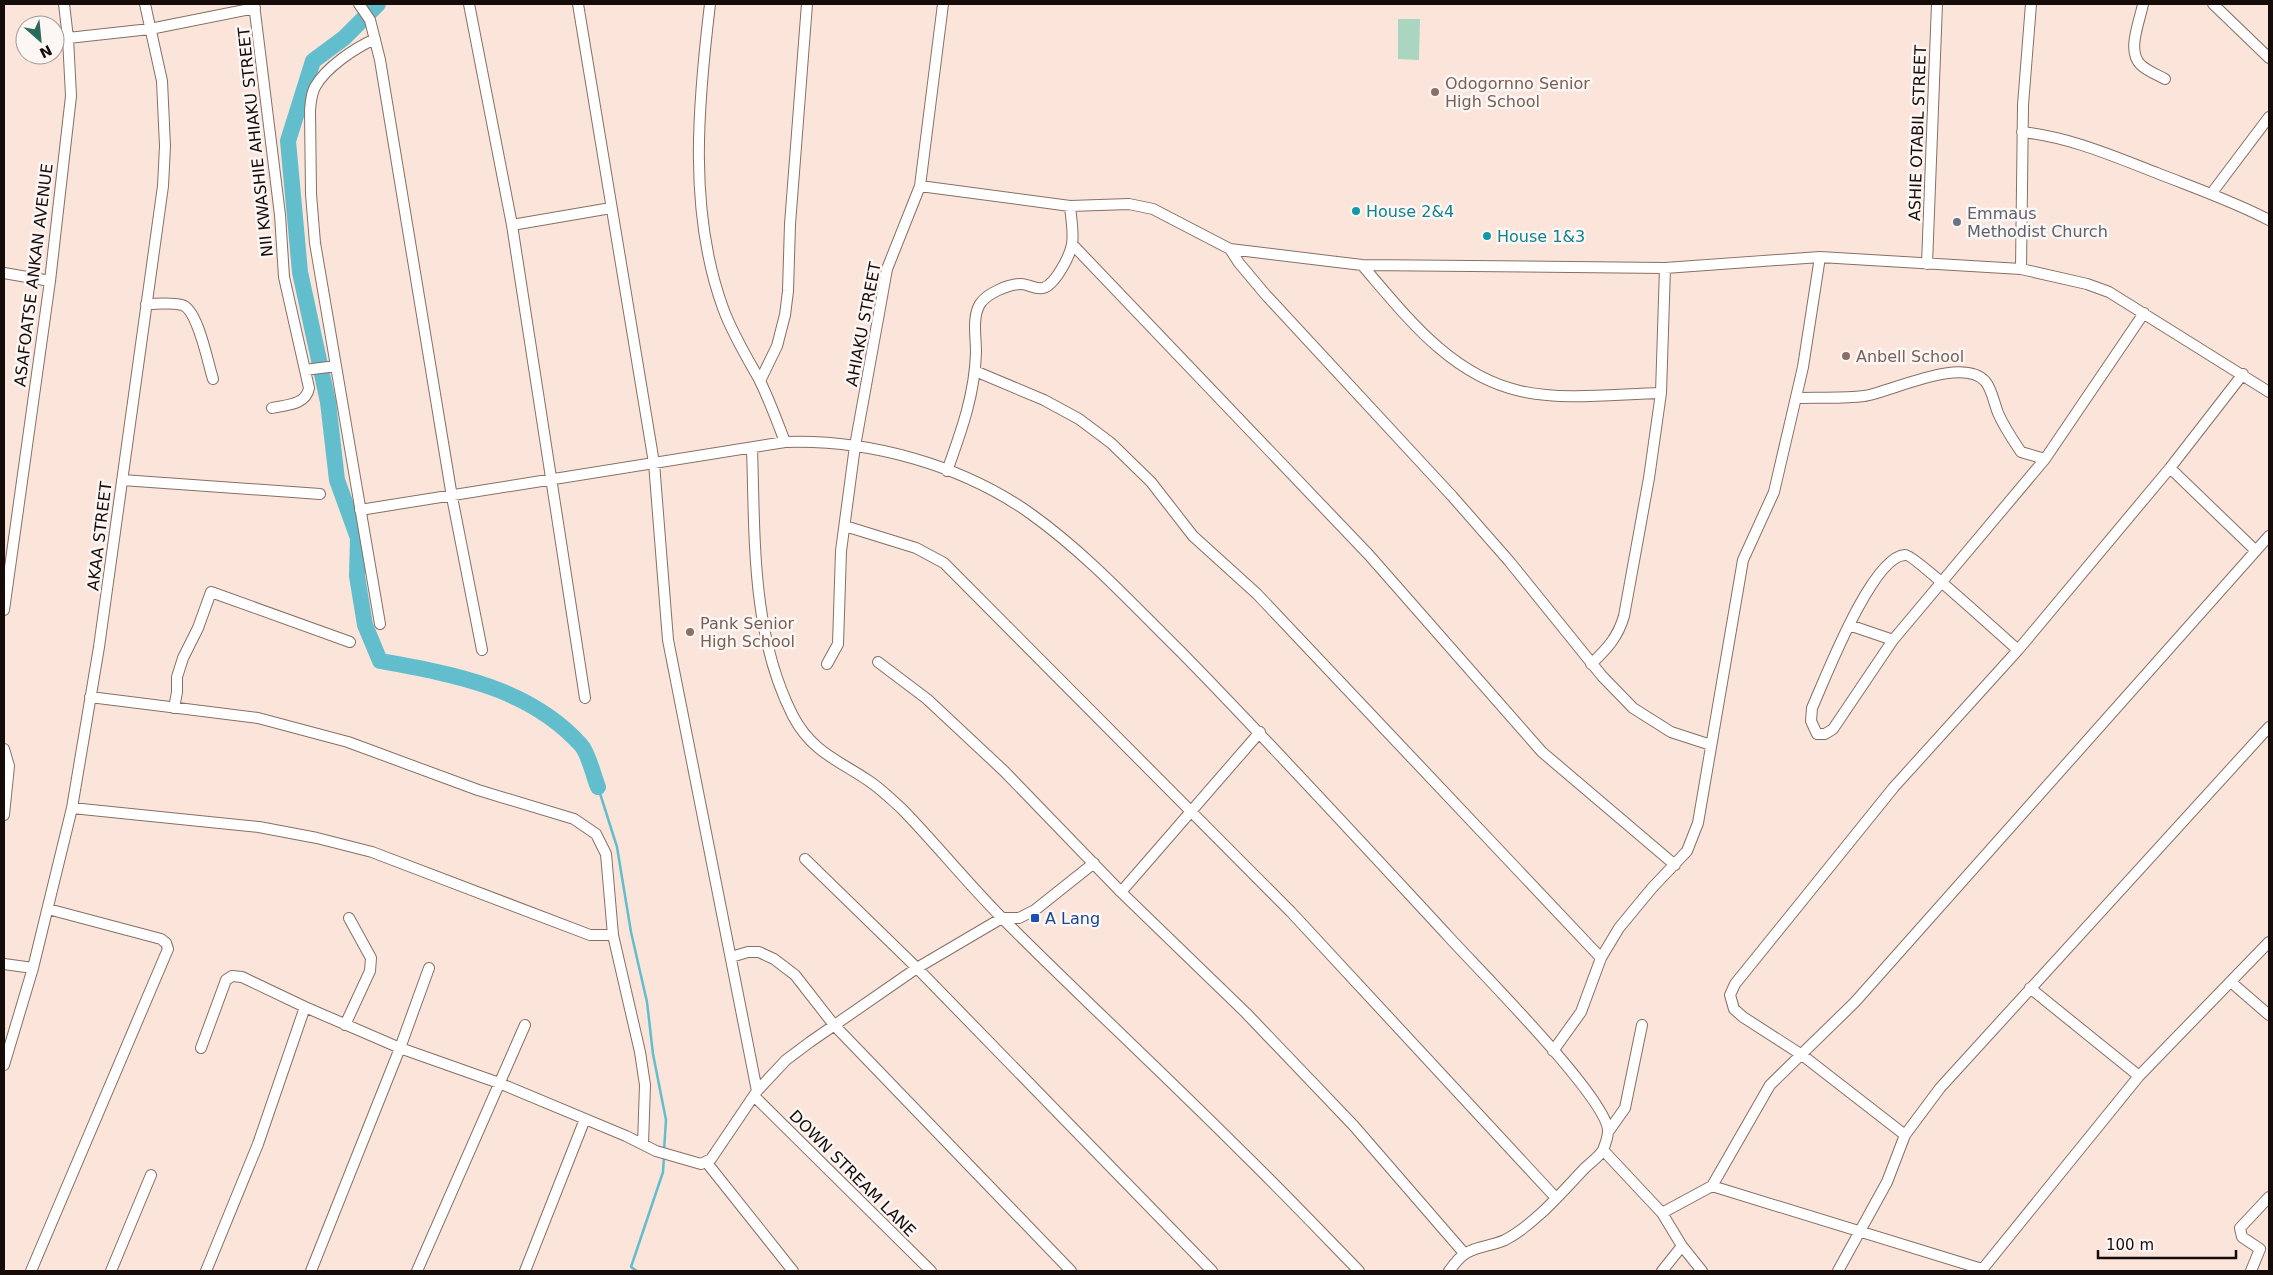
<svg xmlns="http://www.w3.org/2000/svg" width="2273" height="1275" font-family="'DejaVu Sans',sans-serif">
	<rect width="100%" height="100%" fill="#fbe5db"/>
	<path fill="#aad5c0" d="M1398 19H1420L1419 60 1398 59Z"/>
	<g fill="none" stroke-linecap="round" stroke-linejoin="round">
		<path stroke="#62bdcc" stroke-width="2.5" d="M598 787 617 847 631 932 647 1002 653 1054 666 1120 664 1151
			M637 1271 631 1267 663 1172 664 1156"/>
		<path stroke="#62bdcc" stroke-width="16" d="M378 4 344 38 313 61 288 141 300 272 328 402 337 480 358 538 357 576 365 625 380 661C452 674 529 687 581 745 589 754 593 775 598 787"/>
		<defs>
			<path id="minor" d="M254 4 280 215 284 277 309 388C306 405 286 405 272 408
				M359 4 370 20 380 60 452 497 482 650
				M469 4 512 225 585 698
				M578 4 654 463 668 640 757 1091
				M710 4C698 104 688 212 723 308 732 333 746 356 759 379 769 399 777 421 785 442
				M2143 4C2140 21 2126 51 2141 65 2147 71 2158 75 2165 79
				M2213 4 2269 58
				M68 38 150 29 255 8
				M375 39C355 48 326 67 315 87 311 94 311 102 310 110L311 194 315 243 380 624
				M2022 132C2070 137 2113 156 2157 173 2195 188 2233 201 2269 220
				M920 186 1070 206 1129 204 1153 209 1230 249 1362 265 1665 268 1820 257 2021 269 2087 284 2109 292 2269 392
				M2211 194 2269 117
				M512 225 611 208
				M1072 244 1369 555 1542 752 1675 865
				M1230 249 1239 263 1265 294 1452 496 1509 561 1602 676 1633 708 1671 732 1711 745
				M1927 264 1937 4
				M1362 265C1406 316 1450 375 1520 391 1565 401 1615 394 1661 393L1665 268
				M2021 269 2023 105 2031 4
				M4 273 50 281
				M146 304C157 304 171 302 182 305 198 309 208 364 213 379
				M305 370 336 366
				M975 371 1044 400 1079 419 1111 443 1151 482 1193 536 1257 594 1601 958
				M760 381 777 346 785 315 788 291 790 224 807 4
				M1796 398C1818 397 1842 399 1864 396 1891 392 1962 356 1985 381 1992 389 1994 403 1998 413 2004 427 2013 440 2021 452L2045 459
				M752 448C755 537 751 634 793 716 812 752 838 760 869 781 881 789 892 800 902 809 937 845 968 884 1004 920 1082 998 1164 1074 1242 1152 1282 1191 1320 1231 1359 1271
				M2170 468 2255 550
				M947 471C961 432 975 394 976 352 976 337 972 317 980 304 987 293 1009 284 1021 284 1029 284 1035 290 1043 288 1055 285 1070 256 1072 244 1074 233 1071 218 1070 206
				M122 480 320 494
				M360 510 785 442C869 439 962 465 1031 514 1087 554 1134 606 1183 654 1273 746 1360 841 1448 936 1476 967 1608 1099 1608 1131 1608 1135 1605 1145 1603 1150 1599 1157 1590 1163 1584 1169 1561 1193 1535 1224 1505 1240 1492 1246 1472 1247 1462 1256 1457 1260 1453 1266 1449 1271
				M845 526 916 548 944 563 1291 912 1556 1198
				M4 610 50 281 71 96 68 38 64 4
				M1849 625 1893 640
				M2018 650C2005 639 1913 554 1905 555 1872 556 1825 679 1812 708L1811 721 1817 734H1825L1833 729 1893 640 2045 459 2144 313
				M878 662 927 699 1004 771 1121 892 1246 1013 1354 1126 1464 1253
				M827 664 838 644 841 551 855 446 887 269 920 186 943 4
				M1591 664C1607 649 1618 637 1624 616L1649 478 1661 393
				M174 708 177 692V677L183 658 198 628 211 592 350 642
				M4 749 9 766 4 815
				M72 808 259 827 317 838 372 852 590 935H613L606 854 596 834 574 819 478 790 348 742 258 718 90 697
				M805 859 917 968 1212 1271
				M1121 892 1260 732
				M613 935 640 1052 645 1085 643 1144
				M731 957 748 952H759L774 959 795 975 834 1025 1071 1271
				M4 964 33 968
				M2232 983 2269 1015
				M2030 988 2139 1076
				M345 1025 370 971 371 958 349 918
				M201 1048 226 980 232 976 242 977 305 1007 400 1048 499 1083 626 1136 656 1151 701 1164 711 1159 757 1091 786 1060 810 1042 917 968 1002 918H1019L1035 910 1094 863
				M1553 1051 1581 1012 1601 958 1619 928 1652 888 1687 851 1698 823 1743 560 1774 492 1803 367 1820 257
				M4 1065 33 968 72 808 99 647 163 186 165 146 162 81 145 4
				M754 1096 931 1271
				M1608 1132 1625 1108 1642 1025
				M1905 1135 1802 1055 1743 1017 1734 1009 1730 995 1735 984 1894 787 2018 650 2170 468 2243 374
				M1603 1150 1662 1213 1682 1246 1702 1271
				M707 1163 793 1271
				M1712 1186 1982 1269
				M1662 1213 1712 1186 1770 1085 1855 1002 2269 536
				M31 1271 168 949 166 943 161 939 48 909
				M111 1271 151 1175
				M206 1271 258 1144 305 1007
				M311 1271 400 1048 429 968
				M417 1271 525 1025
				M525 1271 585 1119
				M1662 1271 1682 1246
				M1838 1271 1887 1182 1905 1135 1940 1088 2269 727
				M1981 1271 2139 1076 2269 942
				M2251 1271 2260 1249 2242 1237 2240 1228 2269 1197"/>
		</defs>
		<use href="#minor" stroke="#876f64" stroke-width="12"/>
		<use href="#minor" stroke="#fff" stroke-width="10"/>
	</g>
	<g fill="#8d6e63" stroke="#fcf6f4" stroke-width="2">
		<circle cx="1435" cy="92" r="5"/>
		<circle cx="1846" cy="356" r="5"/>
		<circle cx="690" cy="632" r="5"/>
	</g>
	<g fill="#0f9aa8" stroke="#fcf6f4" stroke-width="2">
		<circle cx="1356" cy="211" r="5"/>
		<circle cx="1487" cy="236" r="5"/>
	</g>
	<circle fill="#6b7280" stroke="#fcf6f4" stroke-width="2" cx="1957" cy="222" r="5"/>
	<rect fill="#1a4fb4" stroke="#fcf6f4" stroke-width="2" x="1030" y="913" width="10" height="10" rx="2.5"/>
	<g text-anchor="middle" stroke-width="5" stroke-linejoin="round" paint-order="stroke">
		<g font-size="16" fill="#785e54" stroke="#fcf6f4" text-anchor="start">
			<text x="1445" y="89">Odogornno Senior<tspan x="1445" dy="18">High School</tspan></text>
			<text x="1856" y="362">Anbell School</text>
			<text x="700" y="629">Pank Senior<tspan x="700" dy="18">High School</tspan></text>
		</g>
		<g font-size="16" fill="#150c09" stroke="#fcf6f4">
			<text transform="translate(1917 133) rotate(-88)" y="6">ASHIE OTABIL STREET</text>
			<text transform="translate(255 142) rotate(-96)" y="6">NII KWASHIE AHIAKU STREET</text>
			<text transform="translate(33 275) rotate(-83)" y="6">ASAFOATSE ANKAN AVENUE</text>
			<text transform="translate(863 324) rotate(-79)" y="6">AHIAKU STREET</text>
			<text transform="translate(99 536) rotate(-83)" y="6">AKAA STREET</text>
			<text transform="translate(853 1173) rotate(45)" y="6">DOWN STREAM LANE</text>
		</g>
		<g font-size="16" fill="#0d838f" stroke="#fcf6f4" text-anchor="start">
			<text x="1366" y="217">House 2&amp;4</text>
			<text x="1497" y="242">House 1&amp;3</text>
		</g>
		<g font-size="16" fill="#5b616d" stroke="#fcf6f4" text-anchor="start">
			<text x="1967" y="219">Emmaus<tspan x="1967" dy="18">Methodist Church</tspan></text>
		</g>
		<g font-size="16" fill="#164399" stroke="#fcf6f4" text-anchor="start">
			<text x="1045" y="924">A Lang</text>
		</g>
	</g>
	<rect width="2273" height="1275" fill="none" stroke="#150c09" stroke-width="10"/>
	<g transform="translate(40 40) rotate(153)"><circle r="24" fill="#fcf6f4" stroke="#a09896"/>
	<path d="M0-4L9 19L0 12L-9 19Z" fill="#2b6b59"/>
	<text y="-8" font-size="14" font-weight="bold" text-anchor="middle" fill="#150c09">N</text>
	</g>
	<path d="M2098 1250v8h138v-8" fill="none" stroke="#150c09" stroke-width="2.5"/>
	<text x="2106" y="1250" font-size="15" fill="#150c09" stroke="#fcf6f4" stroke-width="4" paint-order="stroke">100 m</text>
</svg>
